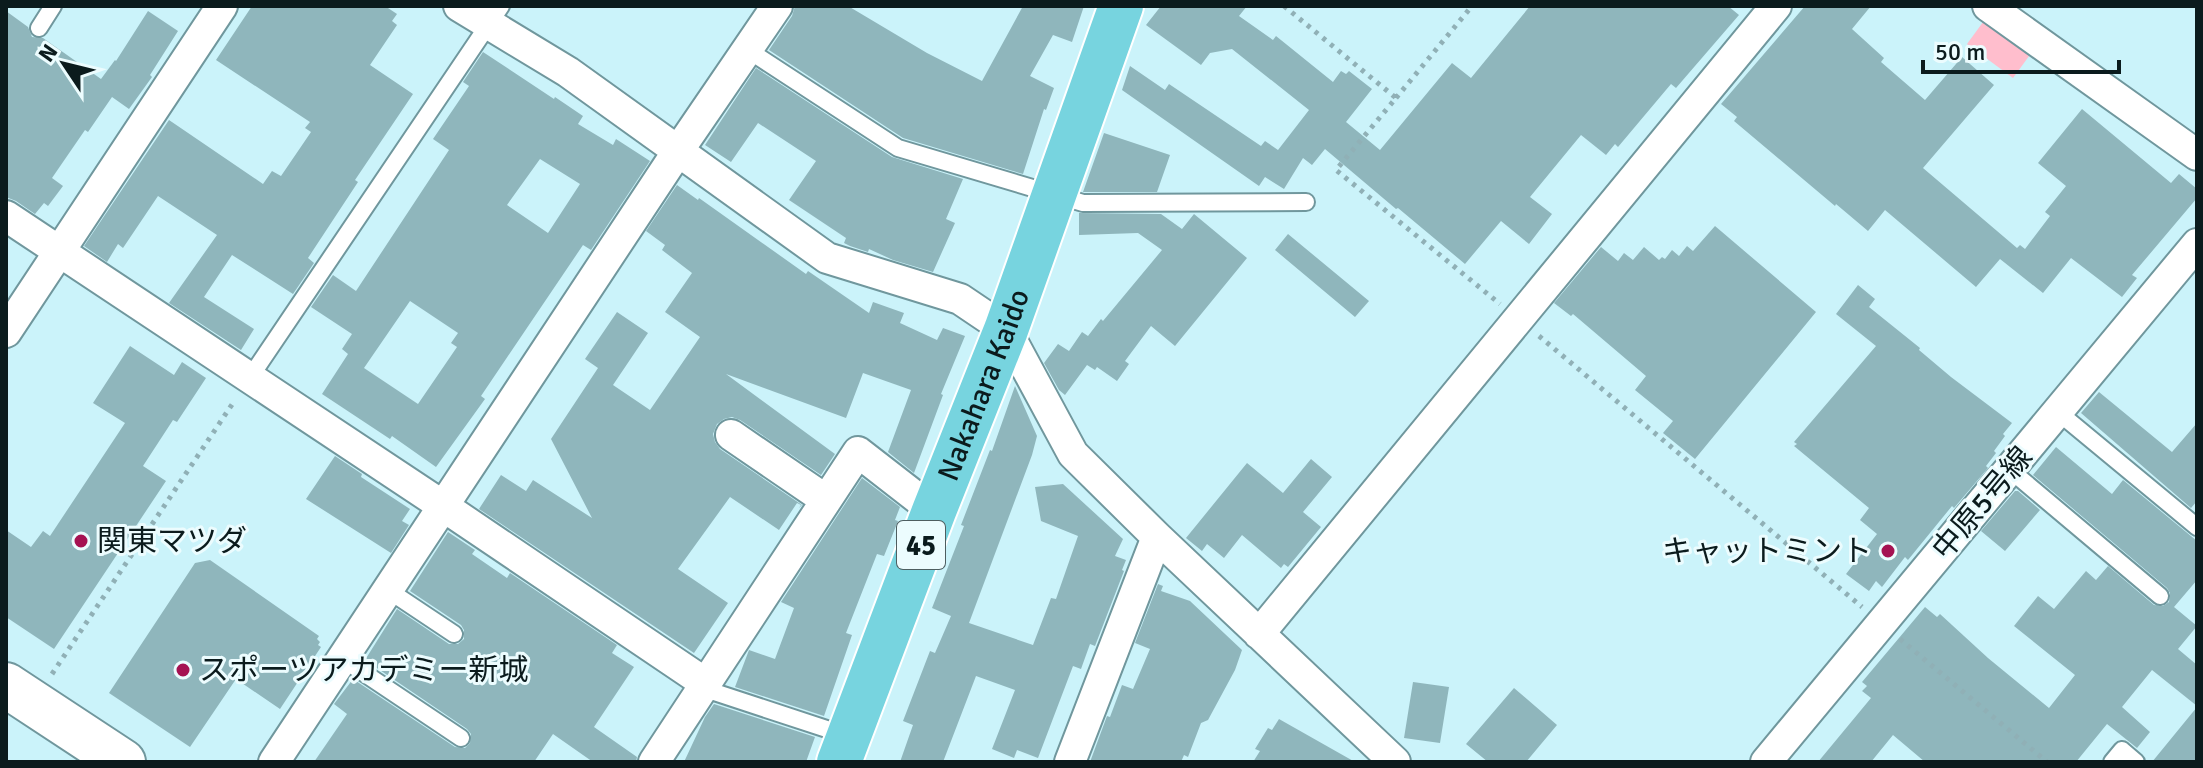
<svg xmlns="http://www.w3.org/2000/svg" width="2203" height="768" font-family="Signika,'Noto Sans JP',sans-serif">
	<rect width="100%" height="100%" fill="#cbf3fa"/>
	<path fill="#ffbecd" d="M1986 18 2032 52 2013 78 1967 44Z"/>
	<path fill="#8fb6bc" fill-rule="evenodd" d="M252 6H385L397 14 392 21 397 25 370 65 413 94 355 180 358 182 308 258 314 263 293 294 232 255 204 297 254 329 241 350 169 303 217 235 158 196 123 248 118 244 107 262 84 246 169 120 263 184 272 171 281 176 311 132 305 128 310 122 216 60Z
		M795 6H848L927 53 982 81 1023 6H1084L1072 42 1053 35 1030 76 1054 88 1046 110 1044 109 1023 174 903 138 769 50 792 16Z
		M1161 6H1247L1239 16 1273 40 1276 36 1333 82 1341 71 1346 74 1349 71 1372 89 1346 122 1380 150 1452 63 1471 78 1530 6H1728L1739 15 1676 88 1671 84 1618 147 1615 144 1606 155 1581 135 1530 197 1552 214 1529 244 1501 221 1465 264 1398 208 1396 209 1325 149 1312 165 1303 158 1284 189 1265 177 1259 186 1122 90 1130 66 1165 90 1169 84 1261 146 1265 141 1278 150 1309 110 1232 49 1210 53 1201 65 1146 25Z
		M1805 6H1871L1852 29 1884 58 1881 62 1925 100 1962 57 1994 85 1923 168 2017 248 2020 245 2025 249 2050 216 2045 212 2066 186 2038 163 2082 109 2171 183 2179 174 2197 189V198L2132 275 2137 278 2122 297 2071 258 2043 293 2000 259 1976 287 1885 210 1868 231 1836 204 1835 206 1734 121 1737 117 1721 104Z
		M6 11 28 27 32 37 43 38 101 79 115 60 116 61 148 11 178 31 150 75 152 77 129 109 112 97 88 132 85 130 52 178 63 186 48 206 44 203 35 214 16 201 6 197Z
		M483 52 554 99 555 97 583 116 578 124 613 145 616 139 650 161 591 250 583 245 481 396 485 399 436 467 392 436 390 439 322 394 348 354 342 349 352 334 311 307 333 275 356 291 449 150 433 139 469 86 463 82ZM540 159 580 184 548 233 507 205ZM410 301 458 333 451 343 457 347 418 404 364 368Z
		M756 68 892 157 963 179 946 219 955 223 933 272 893 260 869 249 868 252 850 246 844 243 846 238 789 200 816 161 758 123 731 162 705 145Z
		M1104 133 1170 155 1157 192H1083Z
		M677 185 698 200 699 198 806 274 808 271 869 313 873 302 904 313 900 323 937 340 943 328 965 336 941 394 943 395 914 473 888 452 911 390 863 373 846 418 726 374 835 454 821 475 740 420 732 417 724 419 717 424 713 434 715 442 720 449 802 505 799 508 801 505 797 503 779 530 730 497 678 569 728 603 694 653 479 509 501 475 526 491 533 480 592 518 551 439 598 368 585 359 617 312 648 333 613 385 650 410 700 337 665 312 692 273 662 250 665 245 646 231Z
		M1079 213 1161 214 1182 229 1194 214 1247 258 1175 346 1151 326 1125 361 1129 364 1117 381 1097 367 1095 370 1087 365 1065 395 1059 390 1044 363 1058 344 1069 351 1082 332 1088 336 1101 319 1103 321 1162 250 1138 233 1079 235Z
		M1715 226 1816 312 1695 459 1663 433 1673 421 1635 390 1646 376 1573 314 1571 316 1554 303 1601 247 1618 261 1624 253 1633 260 1644 247 1659 260 1662 257 1665 259 1672 250 1679 256 1687 246 1693 251Z
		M1288 234 1369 301 1355 317 1275 250Z
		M1858 285 1875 299 1869 307 1920 348 1919 350 1951 377 2012 423 2003 434 2005 436 1994 451 1996 453 1986 466 1988 468 1954 508 1952 506 1908 560 1905 557 1882 587 1876 581 1869 591 1846 574 1877 534 1860 520 1869 508 1794 446 1797 444 1794 442 1876 346 1836 314Z
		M130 346 174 375 182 362 206 378 177 422 173 420 143 466 166 481 54 649 6 617V530L31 547 43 531 50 536 125 423 93 403Z
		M1015 386 1037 436 1032 455 969 623 1033 645 1051 598 1056 599 1078 536 1041 521 1035 487 1063 484 1123 539 1115 556 1126 560 1122 570 1124 571 1095 646 1090 644 1081 669 1073 666 1038 758 1017 750 1014 758 992 749 1015 690 976 676 943 762H900L913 725 903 721 930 651 935 653 951 616 932 608 964 526 961 525 990 450 992 451Z
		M2099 392 2172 452 2197 423V501L2191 508 2081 413Z
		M2056 447 2112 494 2123 480 2197 541V580L2174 607 2197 626 2178 649 2197 665V706L2152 670 2122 707 2150 732 2137 748 2107 724 2076 762H1925L1893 735 1871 762H1818L1871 698 1862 691 1867 686 1862 682 1925 607 1937 617 1940 614 1988 658 2049 708 2075 675 2014 626 2038 596 2054 609 2086 571 2096 580 2108 566 2154 605 2163 606 2169 602 2170 593 2167 588 2033 475Z
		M335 456 362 474 361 477 410 509 402 521 409 525 391 553 306 499Z
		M1311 459 1332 477 1303 512 1321 527 1288 567 1284 564 1281 568 1242 535 1224 558 1207 544 1202 551 1186 538 1247 463 1283 493Z
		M862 478 900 507 895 520 898 521 884 556 877 554 846 633 852 635 824 716 735 687 749 650 775 659 794 608 781 602Z
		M2015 491H2018L2040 510 2005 551 1981 531Z
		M448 532 475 550 472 554 507 578 510 573 617 645 612 653 634 667 594 727 637 757 636 762H593L553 734 534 762H314L347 714 334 704 353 679 455 747 465 748 470 743 471 734 467 729 365 660 397 609 449 644H458L464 639V630L461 625 410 591Z
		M210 560 319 636 317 639 320 642 318 645 321 647 280 709 236 679 190 747 109 693 195 563Z
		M1158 584 1163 586 1161 591 1190 601 1242 650 1235 670 1208 720 1201 723 1188 757 1184 755 1181 762H1090L1107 716 1110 717 1122 685 1133 689 1150 649 1135 643Z
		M1413 682 1449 687 1440 743 1404 738Z
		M1514 688 1557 725 1526 762H1488L1466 744Z
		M714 704 815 737 806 762H684L705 717Z
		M2197 707V762H2152Z
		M1279 719 1355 762H1253L1260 751 1255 749 1268 728 1272 730Z"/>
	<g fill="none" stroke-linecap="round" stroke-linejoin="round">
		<defs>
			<path id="lane" d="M39 28 53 6
				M748 50 898 148 1083 203 1306 202
				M249 379 501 6
				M2058 412 2197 527
				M2009 469 2160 596
				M388 590 454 634
				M343 659 461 738
				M702 688 848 736
				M2112 762 2122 750 2136 762"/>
			<path id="street" d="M459 6 568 72 827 258 960 299 1006 330 1073 454 1157 537 1395 762
				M1988 6 2197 155
				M6 216 443 506 705 683
				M6 332 222 6
				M731 435 826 500
				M1259 634 1776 6
				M274 762 678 151 777 6
				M654 762 858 452 934 511
				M1070 762 1157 537
				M1766 762 2197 244"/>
			<path id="secondary" d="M6 685 123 762"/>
			<g id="primary">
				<path id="s1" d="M839 762 934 511 1006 330 1121 6"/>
			</g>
		</defs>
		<use href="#lane" stroke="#70979d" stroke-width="20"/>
		<use href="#street" stroke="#70979d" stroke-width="34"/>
		<use href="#secondary" stroke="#70979d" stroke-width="48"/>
		<use href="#primary" stroke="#fff" stroke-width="48"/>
		<path stroke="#90b0b6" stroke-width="5" stroke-dasharray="4 6" stroke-linecap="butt" d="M1284 6 1396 98 1336 170 1500 304
			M1396 98 1472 6
			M1539 336 1862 607
			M1900 639 2047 762
			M52 674 235 400"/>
		<use href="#lane" stroke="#fff" stroke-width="16"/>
		<use href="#street" stroke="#fff" stroke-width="30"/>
		<use href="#secondary" stroke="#fff" stroke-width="44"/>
		<use href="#primary" stroke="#77d4df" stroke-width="44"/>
	</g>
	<g fill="#a51252" stroke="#ecfcfe" stroke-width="3">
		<circle cx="81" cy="541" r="8"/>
		<circle cx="1888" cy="551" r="8"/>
		<circle cx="183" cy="670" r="8"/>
	</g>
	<g text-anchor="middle" stroke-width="6" stroke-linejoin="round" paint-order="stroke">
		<rect fill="#ecfcfe" stroke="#4e5e60" stroke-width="2" x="897" y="521" width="48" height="48" rx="6"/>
		<g font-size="28" font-weight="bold" fill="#0b1b1d">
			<text x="921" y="555">45</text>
		</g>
		<g font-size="30" fill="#0b1b1d" stroke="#ecfcfe">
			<text dy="10" stroke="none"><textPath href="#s1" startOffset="404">Nakahara Kaido</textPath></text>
			<text transform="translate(1982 503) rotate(-50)" y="10">中原5号線</text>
		</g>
		<g font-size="30" fill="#0b1b1d" stroke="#ecfcfe" text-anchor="start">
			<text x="97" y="551">関東マツダ</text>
			<text x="1872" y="561" text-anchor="end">キャットミント</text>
			<text x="199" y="680">スポーツアカデミー新城</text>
		</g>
	</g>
	<rect width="2203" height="768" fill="none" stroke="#0b1b1d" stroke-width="16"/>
	<g transform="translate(64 64) rotate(305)" stroke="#ecfcfe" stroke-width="6" paint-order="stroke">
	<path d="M0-6L14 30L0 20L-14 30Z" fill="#0b1b1d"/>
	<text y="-12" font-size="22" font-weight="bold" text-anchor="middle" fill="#0b1b1d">N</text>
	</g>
	<path d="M1923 60v12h196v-12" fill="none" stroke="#0b1b1d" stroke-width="4"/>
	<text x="1935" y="60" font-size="24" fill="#0b1b1d" stroke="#ecfcfe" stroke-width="6" paint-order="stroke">50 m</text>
</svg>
